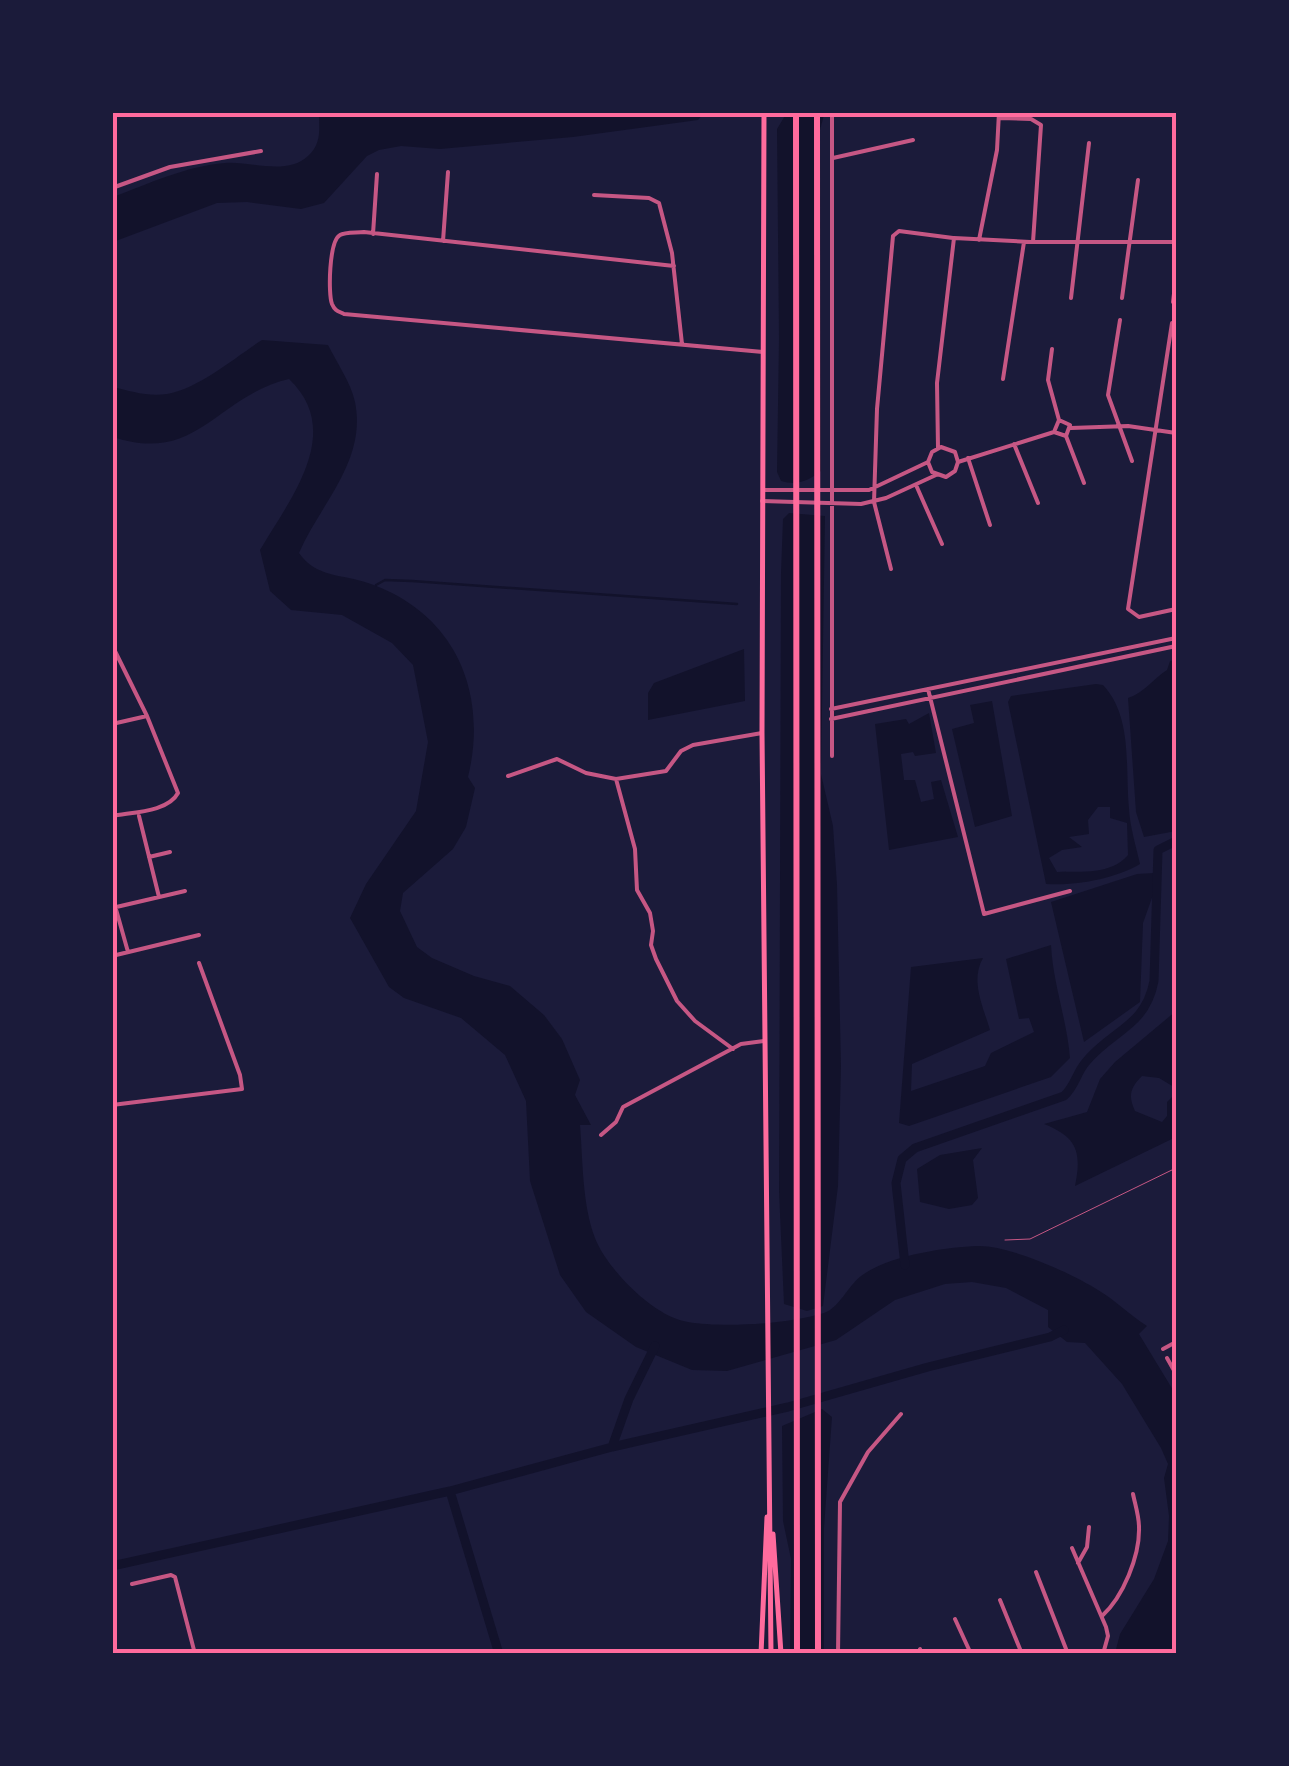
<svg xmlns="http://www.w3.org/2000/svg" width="1289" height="1766" font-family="Ubuntu,sans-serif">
	<rect width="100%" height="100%" fill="#1b1b3a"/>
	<path fill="#12122b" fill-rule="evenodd" d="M319 113V112L704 113 698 120 573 137 440 149 401 146 379 150 367 156 324 203 301 209 247 202 217 203 113 242V197C148 184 186 166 225 163 251 161 287 176 308 156 322 143 319 129 319 113Z
		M813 113 824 115 820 130 821 471C808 481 797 486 781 481L777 472 779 338 777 129 786 114Z
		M262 340 328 345C337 363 351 383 355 402 367 461 320 504 299 553 316 578 343 574 368 583 454 612 489 691 468 777L475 788 466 827 453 849 403 893 400 911 417 947 432 958 474 976 510 986 544 1015 562 1039 580 1080 575 1095 591 1125H580C583 1161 582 1204 595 1238 607 1269 654 1317 688 1322 724 1328 788 1324 824 1313 839 1308 848 1286 861 1276 887 1256 945 1247 978 1246 1009 1245 1071 1273 1098 1290 1115 1300 1130 1315 1147 1326L1139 1334 1176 1395V1636L1170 1653H1115L1120 1634 1154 1579 1168 1541 1169 1516 1164 1478 1168 1464 1161 1448 1122 1384 1085 1343 1067 1342 1048 1327V1310L1006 1288 972 1282 945 1284 895 1300 836 1340 727 1371 692 1370 636 1347 586 1312 560 1275 530 1181 526 1101 505 1055 461 1018 404 998 389 987 350 918 366 884 416 811 428 742 413 665 392 643 342 615 291 610 270 591 260 550C290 499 345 432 289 379 216 396 197 465 113 437V387C130 391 148 397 167 394 200 388 234 358 262 340Z
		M789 513 825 516 821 774 833 826 837 885 841 1066 838 1186 823 1306 807 1311 784 1304 779 1191 781 573 783 519Z
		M744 649 745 701 648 720V693L654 683Z
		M1176 660V831L1144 837 1136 812 1128 698C1144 693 1153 679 1167 670L1170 661Z
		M1096 684 1103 685C1133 717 1125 768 1129 809 1130 827 1136 846 1140 864 1115 879 1075 886 1046 884L1008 702 1011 696ZM1098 807H1110V818L1127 823 1128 855C1111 875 1082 871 1057 872L1049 858 1062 850 1082 847 1069 837 1089 834 1088 820Z
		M992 701 1012 816 975 827 952 729 974 723 970 705Z
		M929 713 936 753 915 756 913 752 901 754 904 780H915L921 802 934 799 931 782 941 780 958 837 889 850 875 724 906 719 909 724Z
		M1154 873 1153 895 1143 923 1140 1002 1084 1042 1051 902 1137 874Z
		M1051 945C1053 984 1067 1020 1070 1058L1051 1077 909 1126 899 1123 911 967 983 958C970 981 983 1006 990 1030L912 1064 911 1091 985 1066 991 1053 1034 1032 1029 1018 1019 1019 1006 959Z
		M1176 1011V1137L1075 1186C1082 1152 1077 1137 1044 1124L1087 1112 1100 1079 1115 1062ZM1142 1076 1159 1078 1174 1087V1095L1167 1102V1116L1162 1122 1135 1111C1128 1096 1130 1088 1142 1076Z
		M982 1148 973 1160 978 1198 972 1205 949 1209 920 1202 917 1169 940 1155Z
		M822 1409 832 1417 824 1528V1653H790L791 1559 783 1521 782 1426Z"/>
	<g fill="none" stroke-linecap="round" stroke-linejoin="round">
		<path stroke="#12122b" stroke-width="2.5" d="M376 585 385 580 412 581 737 604"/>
		<path stroke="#12122b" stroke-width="9" d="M905 1265 896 1183 902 1159 915 1148 1064 1096C1075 1086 1076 1074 1085 1063 1111 1030 1145 1028 1154 981L1158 850 1176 841
			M612 1447 788 1407 928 1367 1050 1337 1064 1330
			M112 1566 450 1491
			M499 1654 450 1491 612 1447 629 1399 655 1346"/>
		<path stroke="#c65784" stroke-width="1" d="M1005 1240 1030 1239 1176 1168"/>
		<path stroke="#c65784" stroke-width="4" d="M832 112V756
			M1000 118 1031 119 1041 125 1033 242
			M833 158 913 140
			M112 188 170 167 261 151
			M594 195 649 198 659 203 672 253 682 344
			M373 234 377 174
			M979 240 997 150 999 112
			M443 241 448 172
			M674 266 364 232C357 233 345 232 340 235 329 241 328 294 332 304 335 311 338 311 344 314L763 352
			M1071 298 1089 143
			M1122 298 1138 180
			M1173 302 1176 277
			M1120 320 1108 395 1132 461
			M1172 323 1128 609 1139 617 1176 609
			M1052 349 1048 380 1059 420
			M1003 379 1024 242
			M1071 428 1128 426 1176 433
			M1066 436 1084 483
			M1014 444 1038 503
			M938 448 937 383 954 238 1030 242H1176
			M968 458 990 525
			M958 462 1054 432 1066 436 1070 425 1059 420 1054 432
			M916 485 942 544
			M763 490H869L928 462 932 452 941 447 955 452 958 462 955 471 946 477 932 472 928 462
			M762 501 861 504 886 498 936 475
			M891 569 874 502 877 409 893 236 899 231 953 238
			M112 645 147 716 178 793C168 812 133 812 112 816
			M928 689 984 914 1070 891
			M831 709 1176 638
			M831 719 1176 646
			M112 724 147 716
			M508 776 557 759 586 773 616 779 666 771 681 751 693 745 762 733
			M616 779 635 849 637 890 650 913 653 931 651 945 656 959 677 1001 695 1021 733 1049
			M139 816 159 897
			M149 857 170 852
			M112 895 128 952
			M112 908 185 891
			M112 956 199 935
			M112 1105 242 1089 240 1075 199 963
			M601 1135 616 1122 623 1107 741 1044 764 1041
			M1163 1349 1176 1342
			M1167 1358 1176 1374
			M1072 1548 1106 1627 1108 1636 1103 1654
			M1078 1563 1087 1547 1089 1527
			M1036 1572 1068 1654
			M132 1584 171 1575 175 1577 195 1654
			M1000 1600 1022 1654
			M1102 1616C1123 1597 1140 1556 1139 1527 1139 1516 1135 1504 1133 1494
			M955 1619 971 1654
			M920 1649 922 1654
			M838 1654 840 1502 868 1452 901 1414"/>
		<path stroke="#ff6b9d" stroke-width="5" d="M764 112 762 733 771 1654
			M773 1534 781 1654
			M761 1654 767 1517"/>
		<path stroke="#ff6b9d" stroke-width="6" d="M796 112 797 1654
			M817 112 818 1654"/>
	</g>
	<rect width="1289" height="1766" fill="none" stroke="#1b1b3a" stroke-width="230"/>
	<rect x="115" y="115" width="1059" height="1536" fill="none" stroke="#ff6b9d" stroke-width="4"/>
</svg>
